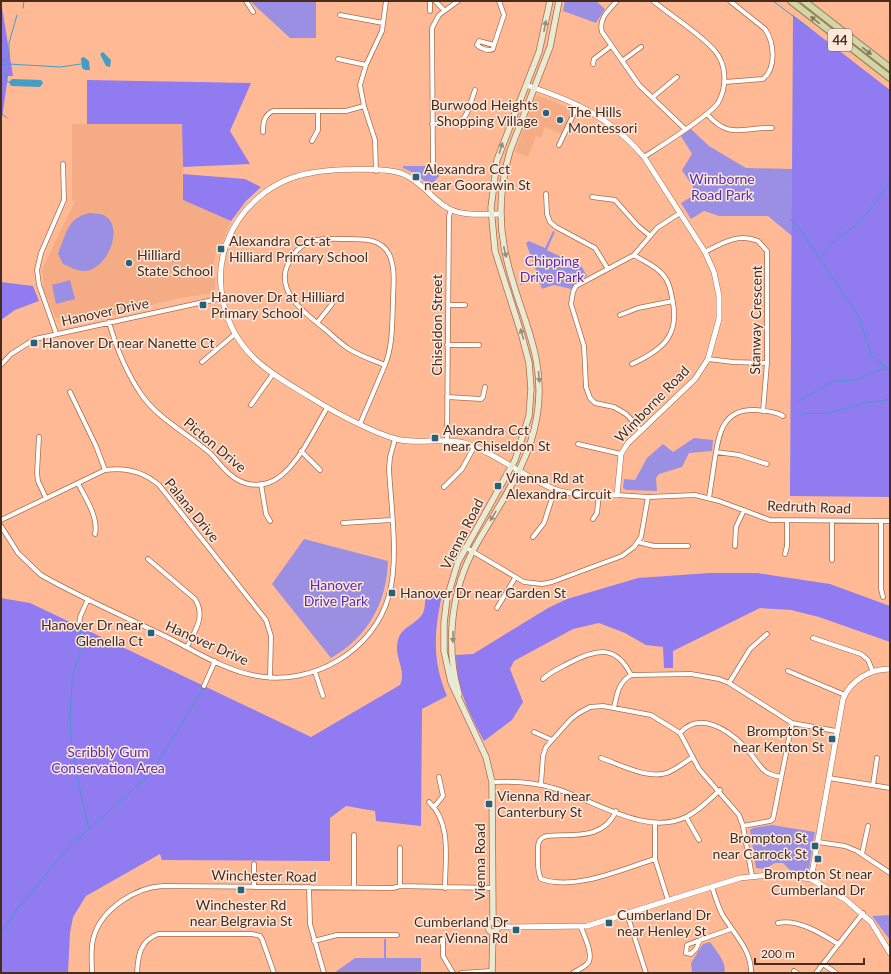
<svg xmlns="http://www.w3.org/2000/svg" width="891" height="974" font-family="Lato,sans-serif">
	<rect width="100%" height="100%" fill="#ffba95"/>
	<path fill="#f5ac85" d="M539 96 570 108 572 111 562 134 545 127 541 138 536 136 528 157 515 152 535 98Z
		M72 124H182L183 200 231 221 221 246 216 252 212 274 215 279V293L180 298 144 307 142 309 72 323 55 317 44 290 42 269 75 201H72Z"/>
	<path fill="#9b8fe3" d="M250 1H316V38H290Z
		M565 1H596L605 9 596 23 563 11Z
		M691 129 709 146 746 168 792 169V236L768 216H719L704 211 691 219 681 203 693 196V187L682 170 692 154 681 136Z
		M403 166H426L432 172 444 171 430 186 416 174 403 168Z
		M90 213C96 214 103 213 108 218 123 233 105 271 84 271 77 271 70 267 63 264L58 254C66 235 67 217 90 213Z
		M553 231 555 232 547 250 582 267 587 276 577 281 571 289 554 285 542 289 538 278 520 285V282L538 276 526 243 529 241 545 248Z
		M70 280 75 299 56 304 52 285Z
		M694 438 713 440 712 451 689 453 682 467 659 474 656 478 657 491 626 490 623 488 624 479 635 480 647 458 663 444 673 452Z
		M304 539 388 561C387 603 367 638 331 658L272 584Z
		M772 825 815 832 809 869 806 873 790 870 783 863H775L765 869 756 868 750 830 753 828Z
		M890 915V940L872 916Z
		M384 939H386V958H421V973H334L355 958H384Z
		M710 942C715 949 728 964 724 973H692L691 963 703 944Z"/>
	<path fill="#917bf0" d="M1 1 13 76H8L1 125Z
		M793 15 890 90V497L790 496Z
		M87 80 251 83 230 131 250 164 183 167 182 124H87Z
		M183 174 245 179 261 187 246 201 231 221 183 200Z
		M1 282 33 286 39 301 15 310 1 320Z
		M710 573H757L830 584 890 606V642L819 617 791 610 760 608 673 651V668H664L663 647 646 645 625 633 599 623 573 629 514 661 510 669 523 702 512 720 484 741C469 713 456 687 456 655L473 654 548 608 567 599 638 578Z
		M426 595H442C434 632 432 661 447 696L422 709 421 826 376 821 375 811 346 806 330 818V861L162 860 160 854 86 896 73 917 70 933 68 973H1V598L30 603 311 737 400 685C407 670 393 656 398 640 402 626 416 625 423 613 425 609 425 601 426 595Z"/>
	<path fill="#449dc4" d="M103 52 111 60 110 67 106 66 100 54Z
		M84 57 89 61 90 70H85L82 68 81 58Z
		M12 79 41 80 43 83 40 87 11 86 9 82Z"/>
	<g fill="none" stroke-linecap="round" stroke-linejoin="round">
		<path stroke="#449dc4" stroke-width="1" d="M773 1 809 28
			M23 8 24 1
			M1 63 9 57V43L17 15
			M1 66 8 64 60 67 81 64
			M1 72 7 74 6 81 9 82
			M1 113 7 118
			M790 219 801 231 859 317 871 355 890 371
			M820 259C828 241 847 235 860 221 871 210 880 195 890 182
			M799 401 834 381 855 380 876 371 886 369
			M799 416C809 411 816 415 826 413 839 411 850 407 862 404 872 401 881 402 890 399
			M80 627V652L72 679 70 723 72 746 79 786 89 829
			M1 933 17 909 68 848 151 773 204 688"/>
		<defs>
			<path id="minor" d="M246 1 253 12
				M435 1 444 10
				M617 1C609 10 598 19 602 32L639 85 685 129
				M430 11V1
				M340 15 383 23
				M479 41 494 45 493 49C489 52 480 48 477 45Z
				M494 45 504 15 499 1
				M338 59 366 65
				M622 61 641 47
				M593 64 594 59 611 46
				M725 82 763 79C777 68 774 42 765 29L730 1
				M653 97 677 77
				M707 114C729 140 743 127 772 128
				M432 124C467 125 464 122 475 90
				M263 132C263 123 264 115 273 111H346L364 106
				M312 141 318 130V111
				M559 145 578 105
				M644 157C661 146 708 117 718 103 727 87 727 65 715 51 702 35 670 15 653 1
				M433 166 432 28 439 15 458 1
				M376 171 375 140 364 106 360 85 366 65 382 31 386 1
				M546 194 547 214 550 222 556 227 595 248 608 269
				M592 197 615 200 638 226 649 235
				M705 252C722 243 738 233 758 241L767 251V363L763 411
				M448 305H465
				M620 315 638 308 673 301
				M109 322C116 347 126 372 141 394 158 419 187 433 210 453 219 462 226 474 238 480 247 485 258 486 268 483 294 475 313 431 327 408
				M317 323 332 304
				M56 333 39 285 37 270 41 253 64 200 63 164
				M447 345H479
				M708 359 733 362 767 363
				M202 362 235 334
				M632 364C662 350 681 336 672 298 671 291 669 282 664 276 657 266 643 261 634 255
				M1 365 11 354 35 339 222 298
				M70 392 96 446 105 470
				M447 397 481 399 483 397 485 387
				M251 405 273 374
				M360 424 385 365C393 345 392 324 393 302 393 288 396 268 389 254 381 239 365 239 349 239 323 239 303 235 289 262 273 291 306 314 326 330 333 336 341 344 349 349 360 356 373 360 385 365
				M641 430 626 414 614 407 595 403 590 398 586 387 584 346 571 304 573 292 576 286 634 255 657 228 680 213
				M39 437 37 473 38 481 46 498
				M447 441 449 216 451 210
				M578 444 621 454
				M301 451 320 470
				M716 452 739 455 767 464
				M78 483C85 498 99 517 95 534
				M261 484 266 514 270 521
				M444 487 462 469 474 447
				M617 495 648 497 695 495 719 501 770 520 890 521
				M709 498C711 484 713 471 715 458 719 433 723 408 756 410 765 411 775 411 783 416
				M593 519 597 513 599 494
				M1 520 105 470C126 467 143 471 159 485L266 620 271 636 270 678
				M832 521V560
				M881 521V589L883 597
				M343 523 391 520
				M1 526 18 553 41 575C83 599 128 618 171 639 198 653 227 671 257 676 313 686 374 651 389 595 399 560 391 506 389 469L390 457 395 439
				M533 537 544 523 555 489
				M638 542 654 546H688
				M735 546 736 527 744 510
				M465 547 524 582 542 584 552 582 622 556 634 547 641 537 648 497
				M785 554 787 546V521
				M148 559 195 599C206 616 195 631 187 647
				M497 608 515 578
				M79 626 80 617 88 599
				M813 638 861 654 868 660 873 672
				M788 671 845 695
				M315 672 323 696
				M543 679C550 672 560 668 569 663 596 649 616 644 631 675
				M729 683 750 649 767 634
				M204 686 215 661
				M614 708C617 694 618 683 631 675L691 674 719 679 729 683 792 723 836 731
				M534 732 552 740
				M680 733C699 711 727 729 744 746 752 753 757 765 766 772 771 775 776 776 781 777
				M601 758C619 764 650 781 669 772 678 768 685 762 693 757
				M829 778 890 788
				M492 782C512 781 534 782 553 788 593 799 645 837 686 817 699 811 709 800 720 790
				M541 784 543 756 546 747 571 719 579 713 590 707 603 706 651 715 680 733 699 769 739 815 743 826 752 876
				M873 785 877 758
				M429 802C452 823 445 860 445 888
				M434 807 443 796 439 777
				M616 811C600 849 549 827 540 840 537 844 538 850 538 855 538 863 537 871 541 879 576 891 621 869 655 859
				M686 817 699 840
				M655 823V859L668 900
				M743 826 770 821 773 819 792 723
				M354 835V888
				M818 842 845 846 857 851 890 873
				M400 848V886
				M862 854 868 826
				M254 864V887
				M309 887 310 924 324 973
				M712 887C715 896 718 906 722 914 733 933 752 950 751 973
				M627 914 646 973
				M778 923C798 919 821 933 838 944
				M443 938V956L453 973
				M700 940 696 949 691 954 686 953 687 945Z
				M700 940 731 929
				M314 941 337 935H397
				M823 964 836 973
				M794 971 797 973
				M92 973C92 961 90 947 94 936 102 909 136 887 163 886L393 888 400 886 492 888
				M137 973C138 955 140 941 158 934H252L260 936 262 939 274 973
				M461 973 492 971
				M573 973C577 970 583 968 587 964 595 957 584 936 581 927
				M816 973 863 913"/>
			<path id="tertiary" d="M500 214C484 214 461 217 446 207 431 198 421 181 403 174 386 167 330 169 311 173 273 179 241 206 227 242 212 282 224 329 254 358 270 374 291 385 310 397 332 411 371 432 396 439 418 445 442 437 464 443 494 452 524 477 554 489 572 496 597 494 617 495L621 454 628 443 695 379 708 359 719 319V296L714 272 705 252 644 157C609 116 576 102 526 85
				M811 879 843 699C851 680 870 669 890 669
				M498 927 587 926 740 878 778 874 811 879 846 900 871 922 890 953"/>
			<path id="secondary" d="M459 694C445 646 451 590 475 547 499 504 529 466 537 416 548 351 514 307 504 246 498 213 501 182 510 151L550 47 559 1
				M493 922 492 782 486 757 451 682 444 651V623L447 598 458 562 515 460 529 416 531 389 529 363 522 336 495 251 491 208 497 160 539 52 550 1
				M488 927a5 5 0 1 1 10 0a5 5 0 1 1-10 0Z
				M492 973 493 932"/>
			<path id="primary" d="M791 1 890 78
				M804 1 890 68"/>
		</defs>
		<use href="#minor" stroke="#ab6c4a" stroke-width="5.5"/>
		<use href="#tertiary" stroke="#ab6c4a" stroke-width="6"/>
		<use href="#secondary" stroke="#ab6c4a" stroke-width="7"/>
		<use href="#primary" stroke="#908753" stroke-width="8"/>
		<use href="#minor" stroke="#fff" stroke-width="4"/>
		<use href="#tertiary" stroke="#fff" stroke-width="5"/>
		<use href="#secondary" stroke="#e9ead4" stroke-width="5.5"/>
		<use href="#primary" stroke="#d4d4a9" stroke-width="6"/>
	</g>
	<defs><path id="oneway-solid" d="M-6-.8H1V-3.2L6.5 0L1 3.2V.8H-6Z"/></defs>
	<g fill="#86785d">
		<use href="#oneway-solid" transform="translate(815 20) rotate(-142)"/>
		<use href="#oneway-solid" transform="translate(867 51) rotate(38)"/>
	</g>
	<g fill="#988b79">
		<use href="#oneway-solid" transform="translate(545 26) rotate(-79)"/>
		<use href="#oneway-solid" transform="translate(501 148) rotate(-72)"/>
		<use href="#oneway-solid" transform="translate(505 252) rotate(77)"/>
		<use href="#oneway-solid" transform="translate(522 334) rotate(-107)"/>
		<use href="#oneway-solid" transform="translate(539 377) rotate(85)"/>
		<use href="#oneway-solid" transform="translate(493 516) rotate(121)"/>
		<use href="#oneway-solid" transform="translate(453 637) rotate(91)"/>
	</g>
	<g fill="#27617a" stroke="#fde8dc" stroke-width="1.5">
		<circle cx="546" cy="113" r="4"/>
		<circle cx="560" cy="120" r="4"/>
		<rect x="412" y="173" width="8" height="8" rx="2"/>
		<rect x="217" y="245" width="8" height="8" rx="2"/>
		<circle cx="129" cy="263" r="4"/>
		<rect x="199" y="301" width="8" height="8" rx="2"/>
		<rect x="30" y="339" width="8" height="8" rx="2"/>
		<rect x="431" y="434" width="8" height="8" rx="2"/>
		<rect x="494" y="482" width="8" height="8" rx="2"/>
		<rect x="388" y="589" width="8" height="8" rx="2"/>
		<rect x="147" y="629" width="8" height="8" rx="2"/>
		<rect x="828" y="735" width="8" height="8" rx="2"/>
		<rect x="485" y="800" width="8" height="8" rx="2"/>
		<rect x="811" y="842" width="8" height="8" rx="2"/>
		<rect x="814" y="855" width="8" height="8" rx="2"/>
		<rect x="237" y="886" width="8" height="8" rx="2"/>
		<rect x="605" y="919" width="8" height="8" rx="2"/>
		<rect x="512" y="926" width="8" height="8" rx="2"/>
	</g>
	<g text-anchor="middle" stroke-width="3" stroke-linejoin="round" paint-order="stroke">
		<rect fill="#fde8dc" stroke="#7e6457" stroke-width="1" x="828" y="29" width="24" height="22" rx="3"/>
		<g font-size="13" font-weight="bold" fill="#472c1e">
			<text x="840" y="45">44</text>
		</g>
		<g font-size="14" fill="#472c1e" stroke="#fde8dc" text-anchor="start">
			<text x="538" y="110" text-anchor="end">Burwood Heights<tspan x="538" dy="16">Shopping Village</tspan></text>
			<text x="568" y="117">The Hills<tspan x="568" dy="16">Montessori</tspan></text>
			<text x="424" y="174">Alexandra Cct<tspan x="424" dy="16">near Goorawin St</tspan></text>
			<text x="229" y="246">Alexandra Cct at<tspan x="229" dy="16">Hilliard Primary School</tspan></text>
			<text x="137" y="260">Hilliard<tspan x="137" dy="16">State School</tspan></text>
			<text x="211" y="302">Hanover Dr at Hilliard<tspan x="211" dy="16">Primary School</tspan></text>
			<text x="42" y="348">Hanover Dr near Nanette Ct</text>
			<text x="443" y="435">Alexandra Cct<tspan x="443" dy="16">near Chiseldon St</tspan></text>
			<text x="506" y="483">Vienna Rd at<tspan x="506" dy="16">Alexandra Circuit</tspan></text>
			<text x="400" y="598">Hanover Dr near Garden St</text>
			<text x="143" y="630" text-anchor="end">Hanover Dr near<tspan x="143" dy="16">Glenella Ct</tspan></text>
			<text x="824" y="736" text-anchor="end">Brompton St<tspan x="824" dy="16">near Kenton St</tspan></text>
			<text x="497" y="801">Vienna Rd near<tspan x="497" dy="16">Canterbury St</tspan></text>
			<text x="807" y="843" text-anchor="end">Brompton St<tspan x="807" dy="16">near Carrock St</tspan></text>
			<text x="818" y="879" text-anchor="middle">Brompton St near<tspan x="818" dy="16">Cumberland Dr</tspan></text>
			<text x="241" y="910" text-anchor="middle">Winchester Rd<tspan x="241" dy="16">near Belgravia St</tspan></text>
			<text x="617" y="920">Cumberland Dr<tspan x="617" dy="16">near Henley St</tspan></text>
			<text x="508" y="927" text-anchor="end">Cumberland Dr<tspan x="508" dy="16">near Vienna Rd</tspan></text>
		</g>
		<g font-size="14" fill="#562cb5" stroke="#fde8dc">
			<text x="722" y="184">Wimborne<tspan x="722" dy="16">Road Park</tspan></text>
			<text x="552" y="266">Chipping<tspan x="552" dy="16">Drive Park</tspan></text>
			<text x="336" y="590">Hanover<tspan x="336" dy="16">Drive Park</tspan></text>
			<text x="108" y="757">Scribbly Gum<tspan x="108" dy="16">Conservation Area</tspan></text>
		</g>
		<g font-size="14" fill="#472c1e" stroke="#fde8dc">
			<text transform="translate(105 312) rotate(-12)" y="5">Hanover Drive</text>
			<text transform="translate(756 320) rotate(-89)" y="5">Stanway Crescent</text>
			<text transform="translate(437 325) rotate(-90)" y="5">Chiseldon Street</text>
			<text transform="translate(652 404) rotate(-46)" y="5">Wimborne Road</text>
			<text transform="translate(215 445) rotate(40)" y="5">Picton Drive</text>
			<text transform="translate(809 507) rotate(2)" y="5">Redruth Road</text>
			<text transform="translate(192 510) rotate(51)" y="5">Palana Drive</text>
			<text transform="translate(462 534) rotate(-63)" y="5">Vienna Road</text>
			<text transform="translate(207 643) rotate(24)" y="5">Hanover Drive</text>
			<text transform="translate(480 862) rotate(-90)" y="5">Vienna Road</text>
			<text transform="translate(264 876) rotate(1)" y="5">Winchester Road</text>
		</g>
	</g>
	<rect width="891" height="974" fill="none" stroke="#472c1e" stroke-width="4"/>
	<path d="M755 958v6h109v-6" fill="none" stroke="#472c1e" stroke-width="2"/>
	<text x="761" y="958" font-size="12" fill="#472c1e" stroke="#fde8dc" stroke-width="3" paint-order="stroke">200 m</text>
</svg>
